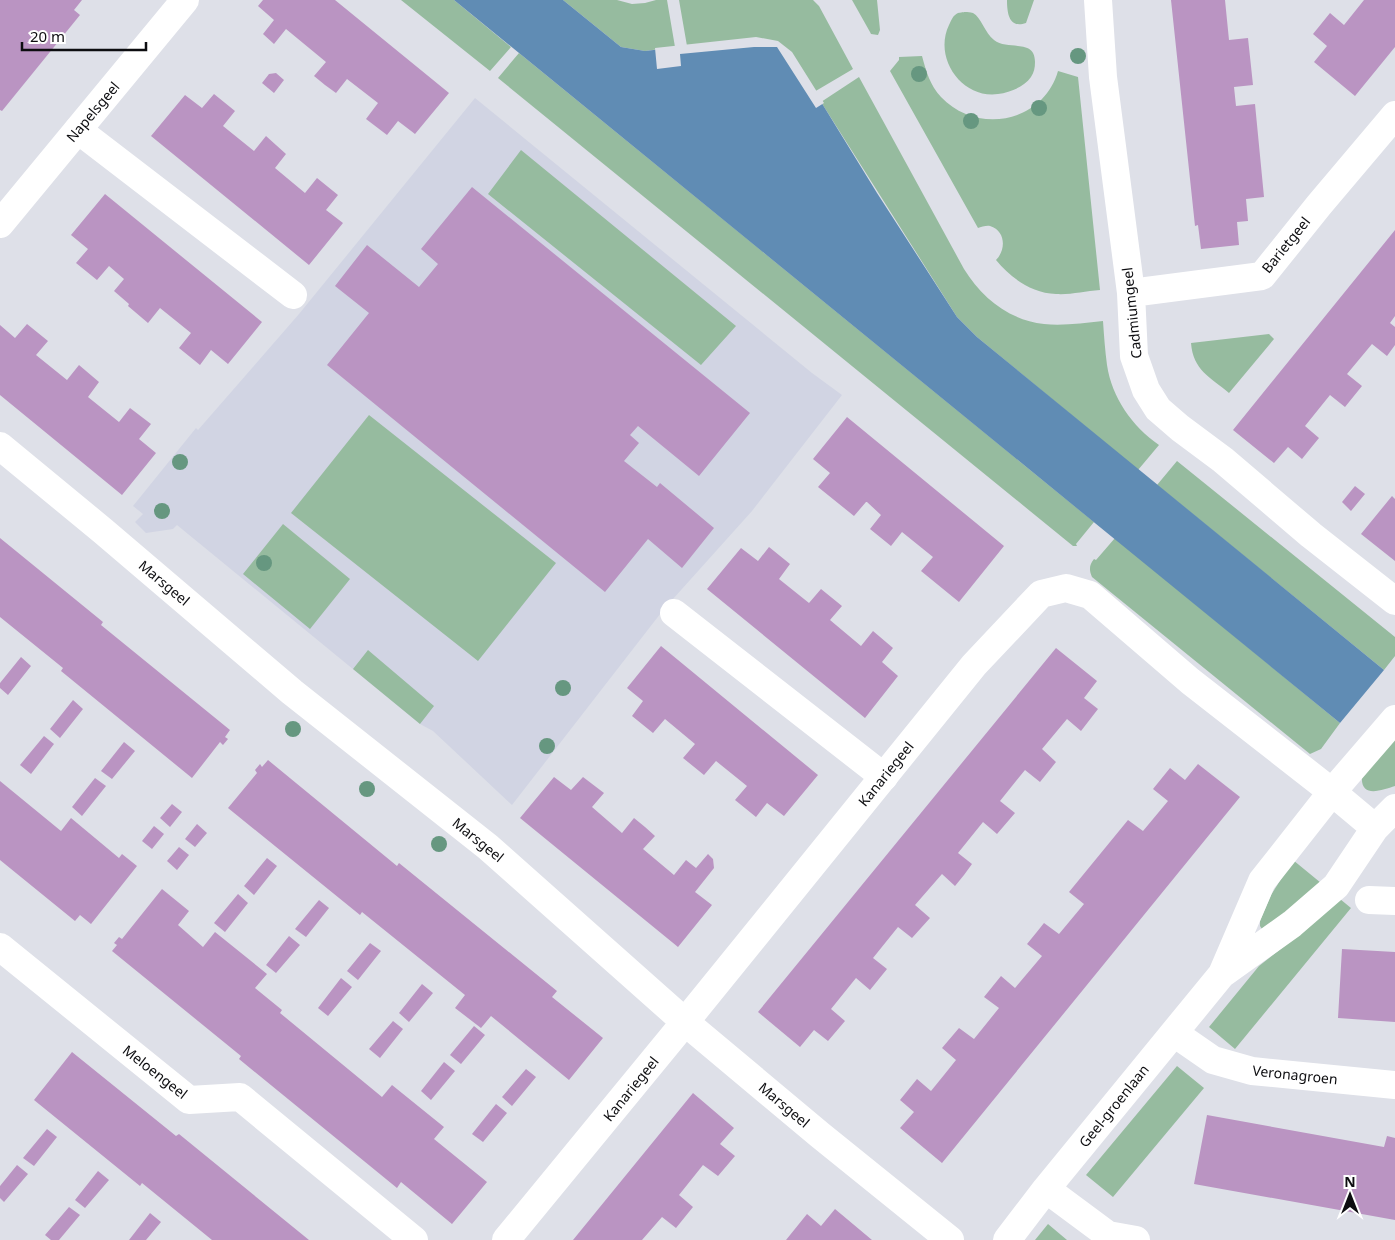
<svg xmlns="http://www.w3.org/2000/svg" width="1395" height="1240" font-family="'Noto Sans',sans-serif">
	<rect width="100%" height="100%" fill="#dee0e8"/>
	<path fill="#d1d4e3" d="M475 98 812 373 842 395 752 511 664 609 512 805 433 731 420 724 177 525 173 529 146 533 135 522 143 514 133 506 196 428 198 430 299 314Z"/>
	<path fill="#96bb9f" d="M401 0H454L511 47 490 71Z
		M563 0H617L632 4 645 3 656 0H667L675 47 645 51 621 47Z
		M679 0H813L819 6 853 69 814 92 687 46Z
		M852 0H877L880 30 878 35 871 34 870 32Z
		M1007 0H1034L1026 23C1009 29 1007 13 1007 0Z
		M965 12C968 12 970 12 973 13 981 17 985 33 994 40 1008 51 1035 38 1035 62 1035 68 1034 72 1031 77 1024 87 1011 92 998 94 962 99 933 58 949 25 951 21 953 15 958 13 958 13 964 12 965 12Z
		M519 53 1094 522 1076 544 1077 546H1073L498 78Z
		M922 56C926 71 930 85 941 97 977 135 1043 123 1058 71L1078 77 1100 290C1085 291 1070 295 1056 294 1031 293 1011 278 996 260 1006 250 1006 231 990 226 987 225 981 227 978 228L890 71 899 60V57Z
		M859 77 964 269C982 298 1009 320 1044 324 1063 326 1083 323 1103 321 1104 336 1105 350 1107 365 1112 398 1132 426 1159 445L1138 470 977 337 957 317 821 102Z
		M521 150 736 326 701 365 488 194Z
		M1269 334 1274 339 1229 393C1210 377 1193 370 1191 343Z
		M369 415 556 563 478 661 291 513Z
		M1177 461 1395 637V656L1384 670 1157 485Z
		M283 524 350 579 310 629 243 574Z
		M1115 538 1340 723 1321 749 1310 754 1092 577C1089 570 1089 565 1094 559L1096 560Z
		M368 650 434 706 420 724 353 669Z
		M1395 735V786C1382 790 1360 799 1362 776Z
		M1293 860 1321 883 1297 905 1262 929 1260 926V921L1271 895Z
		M1340 899 1351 908 1235 1049 1209 1027 1259 966 1292 940Z
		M1177 1066 1204 1088 1113 1197 1086 1175Z
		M1048 1224 1067 1240H1035Z"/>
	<path fill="#608cb4" d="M454 0H563L621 47 645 51 687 46 777 43 791 53 877 193 957 317 977 337 1384 670 1340 723Z"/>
	<path fill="#dee0e8" d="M756 37 778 41 792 52 824 103 816 108 777 47H754L680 54 681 66 657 69 655 48Z"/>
	<path fill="#ba94c2" d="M0 0H82L74 10 80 15 2 111 0 110Z
		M263 0H335L449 93 415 134 398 121 387 135 366 119 378 103 347 79 336 93 325 85 314 76 326 62 286 29 274 44 263 34 274 20 258 6Z
		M1171 0H1225L1229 40 1248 38 1253 85 1234 87 1236 106 1255 104 1264 197 1246 199 1248 221 1237 222 1239 245 1201 249 1198 225 1195 226Z
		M1364 0H1395V47L1355 96 1314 62 1327 46 1313 34 1330 13 1344 25Z
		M276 73 284 80 274 93 262 83 269 74Z
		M214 94 235 111 223 126 254 151 266 136 286 154 275 168 305 193 317 178 338 195 326 210 343 223 309 265 151 136 185 95 202 108Z
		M472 187 750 413 699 476 638 426 630 435 639 443 624 461 657 487 660 483 714 528 682 568 648 539 605 592 327 365 369 313 335 286 367 245 419 287 438 264 421 249Z
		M105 194 262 322 228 364 211 350 200 365 179 348 191 333 160 308 148 323 128 306 129 304 114 291 124 279 109 266 97 280 76 263 88 249 71 235Z
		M1395 230V316L1390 323 1395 327V345L1387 356 1372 344 1347 374 1362 386 1345 407 1330 395 1305 426 1319 438 1310 449 1302 459 1288 447 1274 463 1233 430Z
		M27 324 48 341 36 355 67 380 79 365 99 382 88 397 119 422 130 408 151 424 139 439 156 453 122 495 0 395V325L15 338Z
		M847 417 1004 546 959 602 921 571 933 557 902 532 891 546 870 529 881 515 867 502H866L854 516 818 487 830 473 813 459Z
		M1355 486 1365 494 1351 511 1342 502Z
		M1392 496 1395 499V561L1361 534Z
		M0 538 103 622 101 625 230 730 225 737 228 739 223 745 220 742 192 778 61 671 63 668 0 617Z
		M769 547 790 564 779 579 809 603 821 589 842 606 830 620 861 646 873 631 893 648 882 662 898 676 865 718 707 589 741 548 758 561Z
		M661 646 818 775 784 816 767 803 756 817 735 800 747 786 716 761 704 775 683 758 695 744 665 719 653 733 632 716 643 701 627 688Z
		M1056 648 1097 681 1084 698 1098 709 1081 731 1067 719 1042 749 1056 762 1040 782 1025 770 1012 786 1000 801 1015 813 997 834 983 822 958 853 972 864 964 875 955 886 942 874 915 905 930 918 912 938 898 927 873 958 887 969 870 990 856 978 831 1009 845 1021 828 1041 814 1030 800 1047 758 1012Z
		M21 657 31 666 8 695 0 688V683Z
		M73 700 83 709 60 738 50 729Z
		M44 736 54 744 31 774 20 765Z
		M124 742 135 751 112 779 101 771Z
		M268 760 397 866 399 863 557 991 552 997 603 1038 569 1080 491 1016 481 1028 455 1008 465 995 362 912 360 915 228 808 257 773 255 770 260 764 262 767Z
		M1198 764 1240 797 942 1163 900 1128 914 1112 900 1100 917 1079 931 1091 944 1075 956 1060 942 1048 959 1028 974 1039 999 1008 984 997 1001 976 1015 988 1042 956 1027 944 1036 933 1044 923 1059 934 1084 904 1069 892 1128 820 1143 831 1168 801 1153 789 1170 768 1185 780Z
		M554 777 571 790 583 777 604 793 592 807 622 833 634 818 645 827 655 836 643 849 674 875 686 860 696 868 708 854 713 859 714 868 695 892 712 905 678 947 520 818Z
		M95 778 106 786 82 816 72 807Z
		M0 781 61 831 71 818 119 858 122 854 137 866 91 924 80 915 75 921 0 860Z
		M172 804 182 812 170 827 160 818Z
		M197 824 207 833 195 847 185 839Z
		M154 826 164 834 152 849 142 841Z
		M179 847 189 855 177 870 167 861Z
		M267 858 277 866 254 895 244 886Z
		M162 889 189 911 178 925 203 947 215 932 267 974 255 988 282 1010 280 1013 382 1097 392 1085 444 1127 434 1139 487 1182 452 1224 401 1182 397 1188 239 1059 241 1056 112 951 117 945 114 943 119 937 122 939Z
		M238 894 248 903 225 932 214 923Z
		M319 900 329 908 306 937 295 929Z
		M289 936 300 945 276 973 266 965Z
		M370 943 381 951 358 980 347 971Z
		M1342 949 1395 952V1022L1338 1018Z
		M341 978 352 987 328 1016 318 1008Z
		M422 984 433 993 409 1022 399 1013Z
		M393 1021 403 1029 380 1058 369 1049Z
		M474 1026 485 1035 461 1064 450 1055Z
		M72 1052 176 1136 179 1134 309 1240H212L142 1183 140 1186 34 1100Z
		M444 1062 455 1071 431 1100 421 1091Z
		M526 1069 536 1077 512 1106 502 1097Z
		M693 1093 734 1128 720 1144 735 1156 718 1176 703 1165 679 1195 693 1207 676 1228 662 1217 642 1240H573Z
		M496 1104 507 1113 483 1142 472 1134Z
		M1207 1115 1384 1147 1387 1136 1395 1138V1220L1194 1184Z
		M47 1129 57 1137 34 1166 23 1158Z
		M17 1165 28 1174 4 1202 0 1198V1186Z
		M98 1171 109 1180 85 1208 75 1200Z
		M69 1207 80 1215 59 1240H51L45 1235Z
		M835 1209 872 1240H786L807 1214 821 1226Z
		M150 1213 161 1222 146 1240H129Z"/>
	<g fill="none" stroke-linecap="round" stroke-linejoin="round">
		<path stroke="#fff" stroke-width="28" d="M78 130 293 295
			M674 613 884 777"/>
		<path stroke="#fff" stroke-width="28" d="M1098 0 1103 77 1131 293 1134 356 1146 390 1158 409 1180 428 1223 460 1311 535 1395 601
			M0 224 185 0
			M1131 293 1262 276 1319 205 1395 115
			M0 446 103 531 292 692 488 847 685 1022 820 1135 950 1240
			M1369 900 1395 901
			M0 947 189 1100 240 1097 414 1240
			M1222 974 1262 881 1332 792 1395 719
			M1174 1033 1213 1060 1252 1071 1395 1085
			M1046 1189 1108 1235 1136 1240
			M506 1240 685 1022 974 665 1041 594 1066 588 1090 595 1190 681 1332 792 1375 828
			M1007 1240 1046 1189 1222 974 1292 924 1336 886 1375 828 1395 808"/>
	</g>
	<g fill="#669780">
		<circle cx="1078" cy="56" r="8"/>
		<circle cx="919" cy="74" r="8"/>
		<circle cx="1039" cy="108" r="8"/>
		<circle cx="971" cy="121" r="8"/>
		<circle cx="180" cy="462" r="8"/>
		<circle cx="162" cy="511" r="8"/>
		<circle cx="264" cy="563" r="8"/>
		<circle cx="563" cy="688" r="8"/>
		<circle cx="293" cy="729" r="8"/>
		<circle cx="547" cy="746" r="8"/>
		<circle cx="367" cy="789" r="8"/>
		<circle cx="439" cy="844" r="8"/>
	</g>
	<g text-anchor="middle" stroke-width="4" stroke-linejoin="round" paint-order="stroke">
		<g font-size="14" fill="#0d0d10" stroke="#fff">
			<text transform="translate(93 112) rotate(-50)" y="5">Napelsgeel</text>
			<text transform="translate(1286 245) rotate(-51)" y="5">Barietgeel</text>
			<text transform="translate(1132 313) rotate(-96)" y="5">Cadmiumgeel</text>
			<text transform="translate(164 583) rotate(40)" y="5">Marsgeel</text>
			<text transform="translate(886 774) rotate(-51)" y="5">Kanariegeel</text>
			<text transform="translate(478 840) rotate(39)" y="5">Marsgeel</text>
			<text transform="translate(155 1072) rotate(38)" y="5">Meloengeel</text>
			<text transform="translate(1295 1075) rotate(6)" y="5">Veronagroen</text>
			<text transform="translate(631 1089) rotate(-51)" y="5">Kanariegeel</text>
			<text transform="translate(784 1105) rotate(40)" y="5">Marsgeel</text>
			<text transform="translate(1114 1106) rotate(-51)" y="5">Geel-groenlaan</text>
		</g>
	</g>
	<g transform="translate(1350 1195)" stroke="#ffffff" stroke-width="4" paint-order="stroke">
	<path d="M0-4L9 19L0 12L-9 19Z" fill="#0d0d10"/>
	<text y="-8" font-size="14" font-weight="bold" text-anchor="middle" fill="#0d0d10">N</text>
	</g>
	<path d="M22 42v8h124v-8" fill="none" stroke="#0d0d10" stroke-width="2.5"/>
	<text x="30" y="42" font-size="15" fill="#0d0d10" stroke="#ffffff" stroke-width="4" paint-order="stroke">20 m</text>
</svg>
